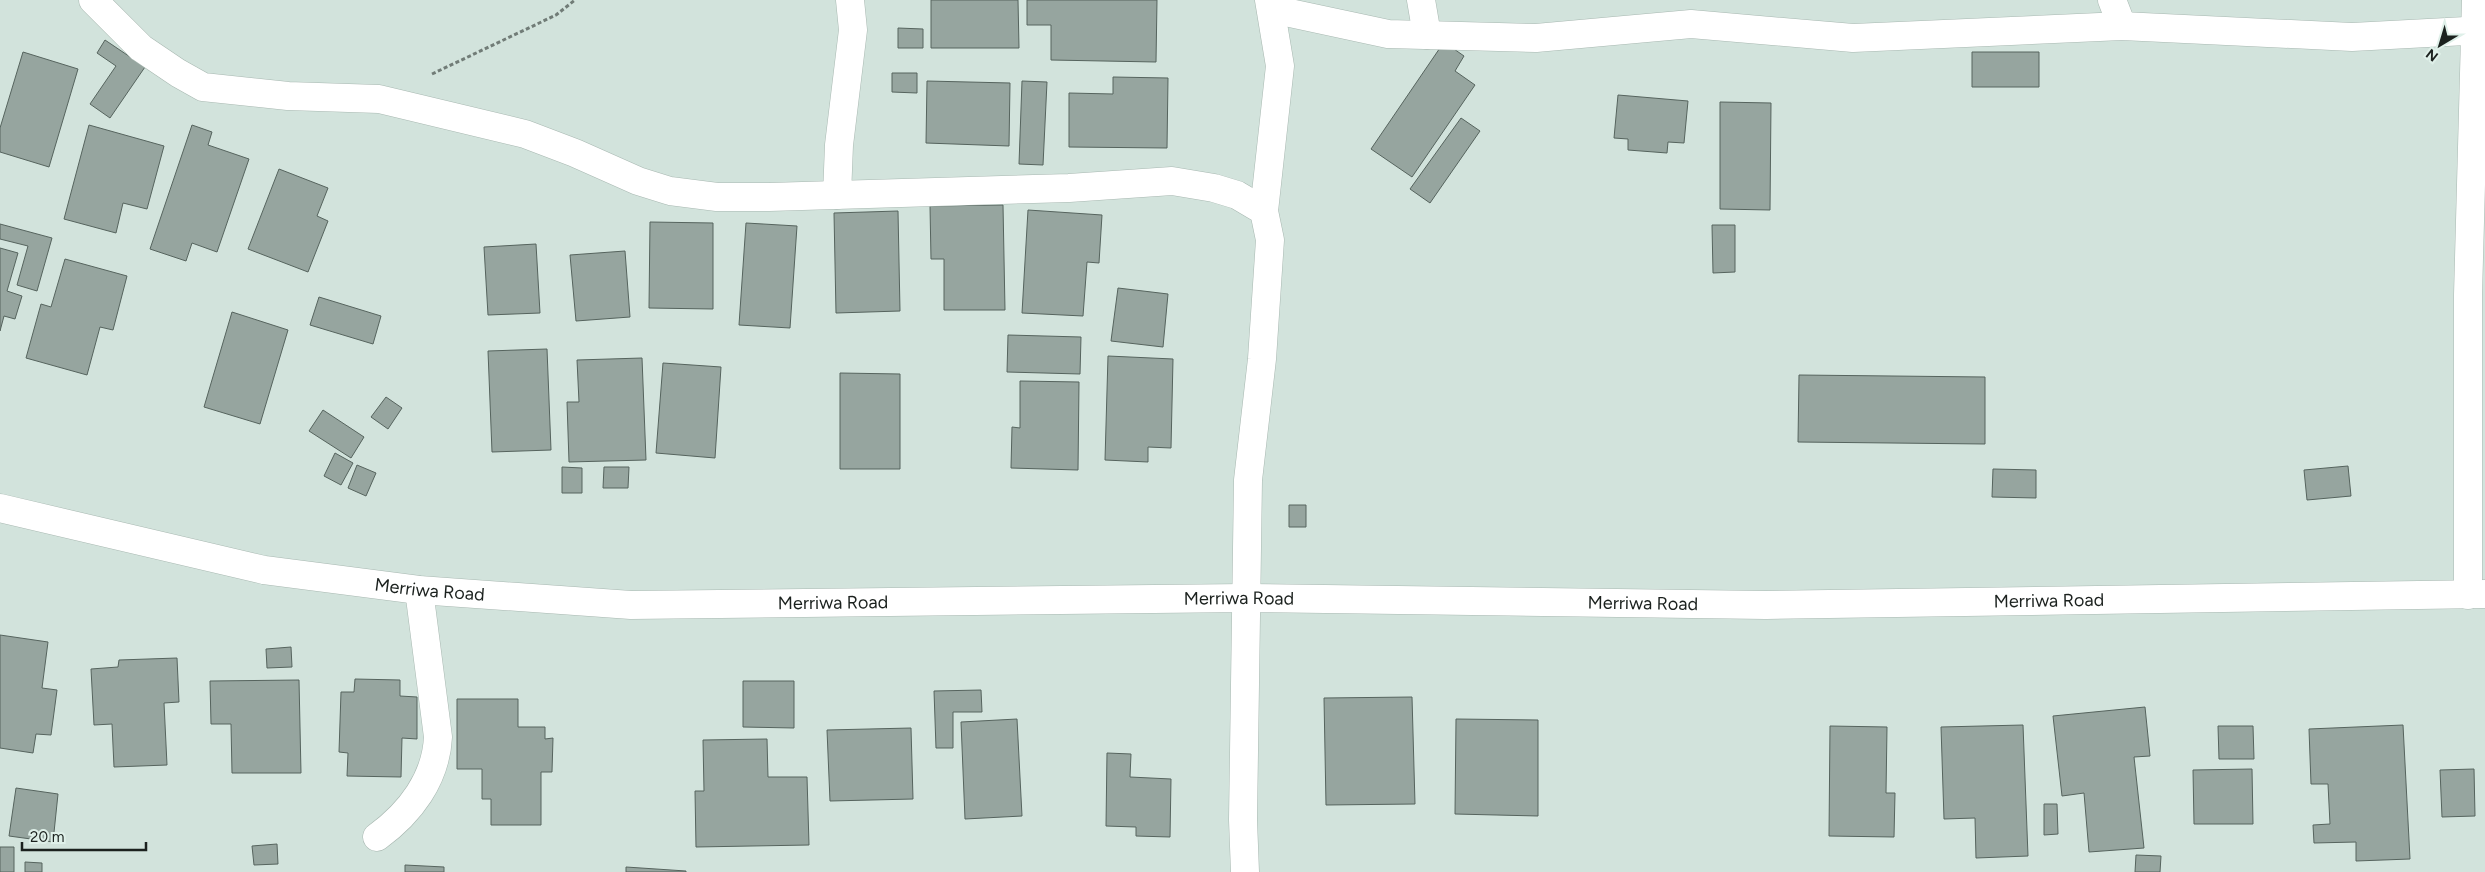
<svg xmlns="http://www.w3.org/2000/svg" width="2485" height="872" font-family="Figtree,sans-serif">
	<rect width="100%" height="100%" fill="#d2e3dc"/>
	<path fill="#96a59f" stroke="#56645e" d="M931 0H1018L1019 48H931Z
		M1027 0H1157L1156 62 1051 60V25H1027Z
		M898 28 923 29V48H898Z
		M105 40 145 67 110 118 90 104 116 66 97 53Z
		M1444 42 1464 56 1455 71 1475 85 1412 177 1371 149Z
		M23 52 78 69 49 167 0 152V128Z
		M1972 52H2039V87H1972Z
		M892 73H917V93L892 92Z
		M1113 77 1168 78 1167 148 1069 147V93L1113 94Z
		M927 81 1010 83 1009 146 926 143Z
		M1022 81 1047 82 1043 165 1019 164Z
		M1618 95 1688 101 1684 143 1668 142 1667 153 1628 150V139L1614 138Z
		M1720 102 1771 103 1770 210 1720 209Z
		M1461 118 1480 131 1430 203 1410 189Z
		M89 125 164 146 147 209 123 203 116 233 64 219Z
		M192 125 212 132 208 145 249 159 217 252 192 243 186 261 150 249Z
		M279 169 328 188 317 216 328 221 308 272 248 249Z
		M1003 205 1005 310H944V259H931L930 206Z
		M1028 210 1102 215 1099 263 1087 262 1083 316 1022 313Z
		M898 211 900 311 836 313 834 213Z
		M650 222 713 223V309L649 308Z
		M746 223 797 226 790 328 739 325Z
		M0 224 52 238 37 291 17 285 28 246 0 239Z
		M1712 225H1735V272L1713 273Z
		M536 244 540 313 488 315 484 247Z
		M0 248 18 253 7 291 22 296 15 319 4 316 0 331Z
		M625 251 630 317 576 321 570 255Z
		M65 259 127 276 113 330 100 327 87 375 26 358 41 304 51 307Z
		M1118 288 1168 294 1163 347 1111 341Z
		M319 297 381 316 373 344 310 325Z
		M232 312 288 330 260 424 204 407Z
		M1008 335 1081 337 1080 374 1007 372Z
		M547 349 551 450 492 452 488 351Z
		M1108 356 1173 359 1171 448 1148 447V462L1105 460Z
		M642 358 646 460 569 462 567 402H579L577 360Z
		M663 363 721 367 715 458 656 453Z
		M840 373 900 374V469H840Z
		M1799 375 1985 377V444L1798 442Z
		M1020 381 1079 382 1078 470 1011 468 1012 427 1020 428Z
		M386 397 402 408 388 429 371 417Z
		M323 410 364 437 351 458 309 431Z
		M335 453 353 463 341 485 324 476Z
		M357 465 376 473 366 496 348 488Z
		M2348 466 2351 496 2307 500 2304 470Z
		M562 467 582 468V493H562Z
		M604 467H629L628 488H603Z
		M1993 469 2036 470V498L1992 497Z
		M1289 505H1306V527H1289Z
		M0 635 48 642 42 688 57 690 51 735 36 734 33 753 0 748Z
		M291 647 292 667 267 668 266 649Z
		M177 658 179 702 164 703 167 765 114 767 112 724 94 725 91 669 118 667 119 660Z
		M355 679 400 680V696L417 697V739L402 738 401 777 347 776 348 753 339 752 341 692H354Z
		M299 680 301 773H232L231 724H211L210 681Z
		M743 681H794V728L743 727Z
		M981 690 982 712H953V748H936L934 691Z
		M1412 697 1415 804 1326 805 1324 698Z
		M457 699H518V727H545V739L553 738 552 772H541V825H491V799H482V769H457Z
		M2145 707 2150 756 2134 757 2144 848 2089 852 2084 793 2062 796 2053 716Z
		M1017 719 1022 816 965 819 961 722Z
		M1456 719 1538 720V816L1455 814Z
		M2023 725 2028 856 1976 858 1975 818 1944 819 1941 727Z
		M2403 725 2410 859 2356 861V842L2314 843 2313 825 2330 824 2328 784H2311L2309 729Z
		M1830 726 1887 727 1886 793H1895L1894 837 1829 836Z
		M2218 726H2253L2254 759H2219Z
		M911 728 913 799 830 801 827 730Z
		M767 739 768 777H807L809 845 696 847 695 791H704L703 740Z
		M1107 753 1131 754 1130 777 1171 779 1170 837 1136 836V827L1106 826Z
		M2252 769 2253 824H2194L2193 770Z
		M2474 769 2475 816 2442 817 2440 770Z
		M16 788 58 794 53 842 9 836Z
		M2044 804H2057L2058 834 2044 835Z
		M277 844 278 864 254 865 252 846Z
		M0 847H14V872H0Z
		M2136 855 2161 856 2160 872H2135Z
		M25 862 42 863V872H25Z
		M405 865 444 867V872H405Z
		M626 867 686 871V872H626Z"/>
	<g fill="none" stroke-linecap="round" stroke-linejoin="round">
		<defs>
			<g id="minor">
				<path d="M93 0 141 48 178 73 203 87 288 96 379 99 525 134 575 153 638 181 670 191 717 197H769L1069 188 1172 181 1214 188 1237 195 1264 211 1270 240 1262 359 1248 480 1243 820 1245 872"/>
				<path d="M1421 0 1427 35"/>
				<path d="M2112 0 2122 26"/>
				<path d="M1271 9 1388 34 1536 38 1691 24 1853 38 2122 26 2352 37 2485 30"/>
				<path d="M837 195 839 145 853 30 850 0"/>
				<path d="M1264 211 1280 66 1269 0"/>
				<path id="s1" d="M0 508 264 570 419 590 631 605 1245 598 1766 605 2485 594"/>
				<path d="M2468 595V295L2476 0"/>
				<path d="M377 837C410 813 436 779 438 737L419 590"/>
			</g>
		</defs>
		<use href="#minor" stroke="#a8b8b1" stroke-width="29"/>
		<path stroke="#717c77" stroke-width="3" stroke-dasharray="4 2.5" stroke-linecap="butt" d="M432 74 556 15 575 0"/>
		<use href="#minor" stroke="#fff" stroke-width="28"/>
	</g>
	<g text-anchor="middle" stroke-width="5" stroke-linejoin="round" paint-order="stroke">
		<g font-size="18" fill="#1b211e" stroke="#dff0e9">
			<text dy="6" stroke="none"><textPath href="#s1" startOffset="438">Merriwa Road</textPath></text>
			<text dy="6" stroke="none"><textPath href="#s1" startOffset="1248">Merriwa Road</textPath></text>
			<text dy="6" stroke="none"><textPath href="#s1" startOffset="2058">Merriwa Road</textPath></text>
			<text dy="6" stroke="none"><textPath href="#s1" startOffset="842">Merriwa Road</textPath></text>
			<text dy="6" stroke="none"><textPath href="#s1" startOffset="1652">Merriwa Road</textPath></text>
		</g>
	</g>
	<g transform="translate(2440 45) rotate(218)" stroke="#dff0e9" stroke-width="4" paint-order="stroke">
	<path d="M0-4L9 19L0 12L-9 19Z" fill="#1b211e"/>
	<text y="-8" font-size="14" font-weight="bold" text-anchor="middle" fill="#1b211e">N</text>
	</g>
	<path d="M22 842v8h124v-8" fill="none" stroke="#1b211e" stroke-width="2.5"/>
	<text x="30" y="842" font-size="15" fill="#1b211e" stroke="#dff0e9" stroke-width="4" paint-order="stroke">20 m</text>
</svg>
